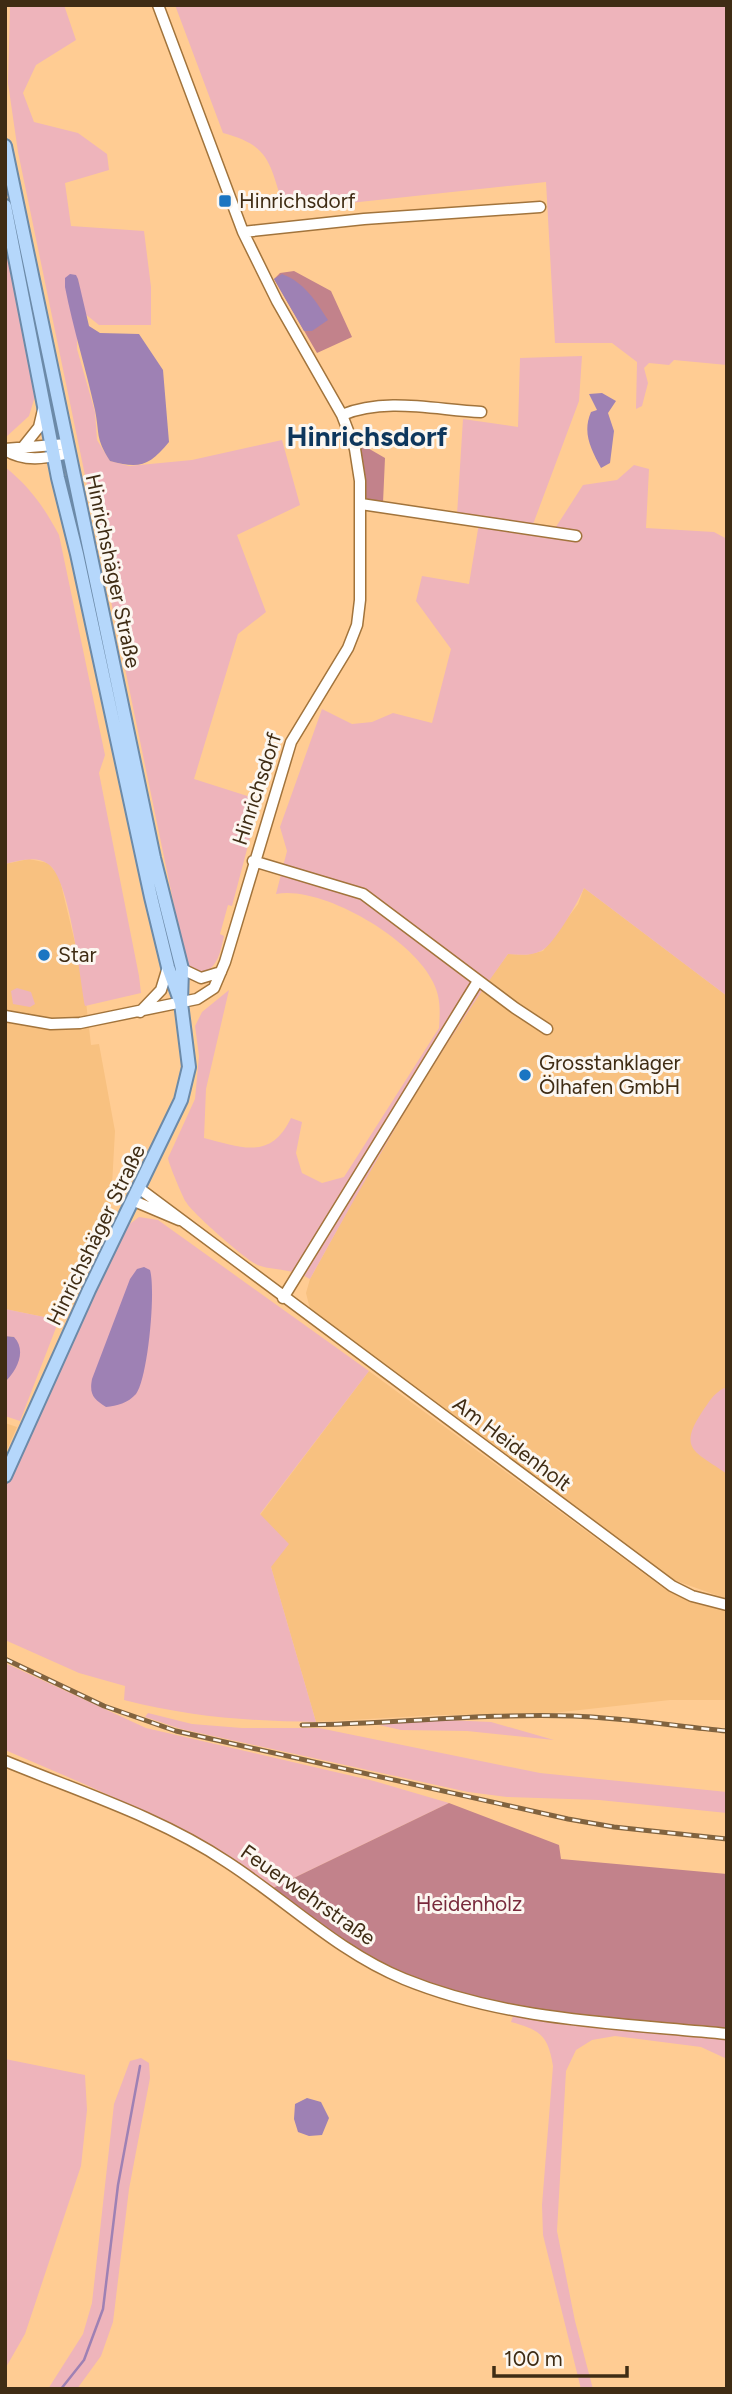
<svg xmlns="http://www.w3.org/2000/svg" width="732" height="2394" font-family="Figtree,sans-serif">
	<rect width="100%" height="100%" fill="#ffcc93"/>
	<path fill="#f8c180" d="M29 859 48 863 59 876 83 976 91 1045 99 1044 115 1131 110 1222 74 1304 65 1309 59 1320 5 1309V864Z
		M584 888 727 996V1599L674 1580 370 1359 311 1313 306 1293 310 1279 396 1123 460 1020 508 954 526 955 543 951 578 904Z
		M369 1371 666 1590 688 1601 727 1611V1700H670L544 1714 437 1715 316 1722 271 1567 260 1515Z
		M5 1423 17 1427 5 1454Z"/>
	<path fill="#eeb4bb" d="M10 5H64L76 40 36 65 23 93 34 122 78 133 107 154 109 170 65 183 71 226 144 231 151 287V325H99L84 313 78 279 77 349 95 412 97 440 110 461 129 466 192 460 282 440 300 505 237 535 266 612 238 634 194 779 260 800 232 906 228 905 220 934 224 936C221 949 219 964 206 972L192 970 186 963 18 152 8 83Z
		M175 5H727V365L674 360 669 365 649 363 644 368 648 383 642 406 636 409 637 362 612 343H555L546 182 285 210C269 166 273 146 223 133Z
		M5 236 36 393 29 416 5 438Z
		M582 356 579 401 532 527 554 530 583 485 617 480 634 465 649 469 646 528 714 532 727 539V996L584 888C578 902 554 945 541 951 531 956 519 955 508 954 433 1058 372 1167 310 1279 290 1267 266 1271 254 1263 242 1256 192 1213 186 1202 183 1198 168 1162 168 1158L195 1099 199 1056 195 1026 202 1012 229 990 206 1089 204 1138C243 1148 271 1160 291 1118L302 1122 296 1153 302 1173 322 1183 344 1177 439 1028C440 1011 441 998 433 982 413 939 322 885 276 894L287 851 280 827 322 709 352 724 372 722 393 713 432 723 451 649 416 601 422 576 469 584 479 523 457 515 463 419 518 427 520 358Z
		M5 467C30 487 44 507 59 535L105 755 99 773 139 976 141 993 85 1006C80 979 70 878 48 864 36 855 18 861 5 864Z
		M17 988 31 992 35 1004 30 1007 13 1004 11 991Z
		M139 1217 158 1220 369 1371 260 1514 289 1544 271 1567 316 1722C247 1721 191 1717 124 1700L125 1686 79 1673 5 1640V1488L93 1292 127 1226Z
		M5 1309 59 1320 20 1421 5 1416V1382L9 1378 14 1337 5 1336Z
		M724 1388 727 1389V1474C696 1452 677 1450 702 1412 709 1402 713 1394 724 1388Z
		M5 1663 146 1728 374 1781 449 1803 271 1889C191 1827 98 1790 5 1750Z
		M148 1713 192 1724 242 1728H319L540 1773 727 1792V1813L599 1800 507 1797 468 1792 181 1729 145 1717Z
		M427 1719 491 1722 554 1740 467 1731 401 1730 379 1725Z
		M513 2016 727 2038V2059L701 2047 615 2036 592 2040 576 2050 566 2071 557 2231 575 2321 593 2389H581L543 2235 542 2205 553 2066C548 2035 540 2030 511 2022Z
		M141 2058 149 2063 150 2078 129 2189 113 2322 101 2356 77 2389H48L83 2334 92 2303 114 2104 130 2061Z
		M5 2059 85 2075 87 2110 81 2166 25 2334 5 2369Z"/>
	<path fill="#c2828b" d="M294 271 331 291 352 337 317 353 274 279 280 273Z
		M366 447 385 458 383 503 365 499 360 448Z
		M449 1803 559 1845 561 1859 727 1874V2030C619 2019 500 2021 401 1973 354 1950 313 1920 271 1889Z"/>
	<path fill="#9e81b4" d="M70 274 76 275 78 279 89 326 100 333 139 334 163 370 169 442C149 466 140 469 110 461 95 437 100 435 95 410 86 369 73 328 65 287V278Z
		M282 274C304 282 316 301 328 320L312 331H304L274 279Z
		M602 393 616 401 608 413 614 431 610 463 601 468C591 449 582 433 591 412L597 410 589 394Z
		M144 1267 150 1270C156 1290 148 1378 136 1394 128 1403 117 1406 106 1407 94 1399 89 1395 92 1379L130 1279 137 1269Z
		M5 1336 14 1337C27 1351 17 1370 5 1382Z
		M307 2098 321 2102 329 2118 322 2135 309 2136 298 2132 294 2119 295 2104Z"/>
	<g fill="none" stroke-linecap="round" stroke-linejoin="round">
		<path stroke="#9e81b4" stroke-width="2.5" d="M61 2389 84 2360 103 2309 118 2185 140 2066"/>
		<defs>
			<path id="minor" d="M243 232 364 219 540 207
				M342 415C386 397 436 410 481 412
				M23 447 39 427 43 410
				M5 449 67 444
				M5 450C26 463 46 458 69 453
				M361 504 576 536
				M253 861 363 894 515 1008 547 1029
				M182 969 201 978 221 972
				M140 1012 161 990 168 967
				M5 1016 51 1024 80 1023 197 999 214 988 225 962 291 742 348 648 357 625 360 600V481L355 449 342 415 277 301 243 232 158 5
				M140 1189 672 1586 692 1596 727 1605
				M134 1201 179 1220
				M283 1298 478 981
				M5 1761C80 1792 160 1817 227 1862 286 1900 338 1952 404 1979 507 2021 618 2023 727 2034"/>
			<path id="major" d="M5 146 154 858 182 969 181 1002
				M5 206 58 478 77 554 151 897 168 967 181 1003 189 1067 181 1100 89 1290 5 1476"/>
		</defs>
		<use href="#minor" stroke="#a2743c" stroke-width="13"/>
		<use href="#major" stroke="#6c8aa8" stroke-width="16"/>
		<use href="#minor" stroke="#fff" stroke-width="10"/>
		<use href="#major" stroke="#b5d7fb" stroke-width="12"/>
		<defs>
			<path id="rail" d="M5 1659 104 1706 176 1731 568 1819 614 1827 727 1839
				M302 1725C393 1724 483 1713 573 1716 624 1718 676 1726 727 1731"/>
		</defs>
		<use href="#rail" stroke="#81633f" stroke-width="5"/>
		<use href="#rail" stroke="#fcf7f1" stroke-width="2.5" stroke-dasharray="8" stroke-linecap="butt"/>
	</g>
	<g fill="#1a75c2" stroke="#fcf7f1" stroke-width="2.5">
		<rect x="218" y="194" width="14" height="14" rx="3.5"/>
		<circle cx="44" cy="955" r="7"/>
		<circle cx="525" cy="1075" r="7"/>
	</g>
	<g text-anchor="middle" stroke-width="6" stroke-linejoin="round" paint-order="stroke">
		<g font-size="21" fill="#3f2c14" stroke="#fcf7f1" text-anchor="start">
			<text x="239" y="208">Hinrichsdorf</text>
			<text x="58" y="962">Star</text>
			<text x="539" y="1070">Grosstanklager<tspan x="539" dy="24">Ölhafen GmbH</tspan></text>
		</g>
		<g font-size="21" fill="#3f2c14" stroke="#fcf7f1">
			<text transform="translate(113 571) rotate(78)" y="7">Hinrichshäger Straße</text>
			<text transform="translate(257 789) rotate(-72)" y="7">Hinrichsdorf</text>
			<text transform="translate(96 1235) rotate(-64)" y="7">Hinrichshäger Straße</text>
			<text transform="translate(512 1444) rotate(37)" y="7">Am Heidenholt</text>
			<text transform="translate(308 1895) rotate(35)" y="7">Feuerwehrstraße</text>
		</g>
		<g font-size="21" fill="#78293b" stroke="#fcf7f1">
			<text x="469" y="1911">Heidenholz</text>
		</g>
		<g font-size="28" font-weight="bold" fill="#0e375d" stroke="#fcf7f1">
			<text x="367" y="446">Hinrichsdorf</text>
		</g>
	</g>
	<rect width="732" height="2394" fill="none" stroke="#3f2c14" stroke-width="14"/>
	<path d="M494 2366v10h133v-10" fill="none" stroke="#3f2c14" stroke-width="3.5"/>
	<text x="504" y="2366" font-size="21" fill="#3f2c14" stroke="#fcf7f1" stroke-width="5" paint-order="stroke">100 m</text>
</svg>
